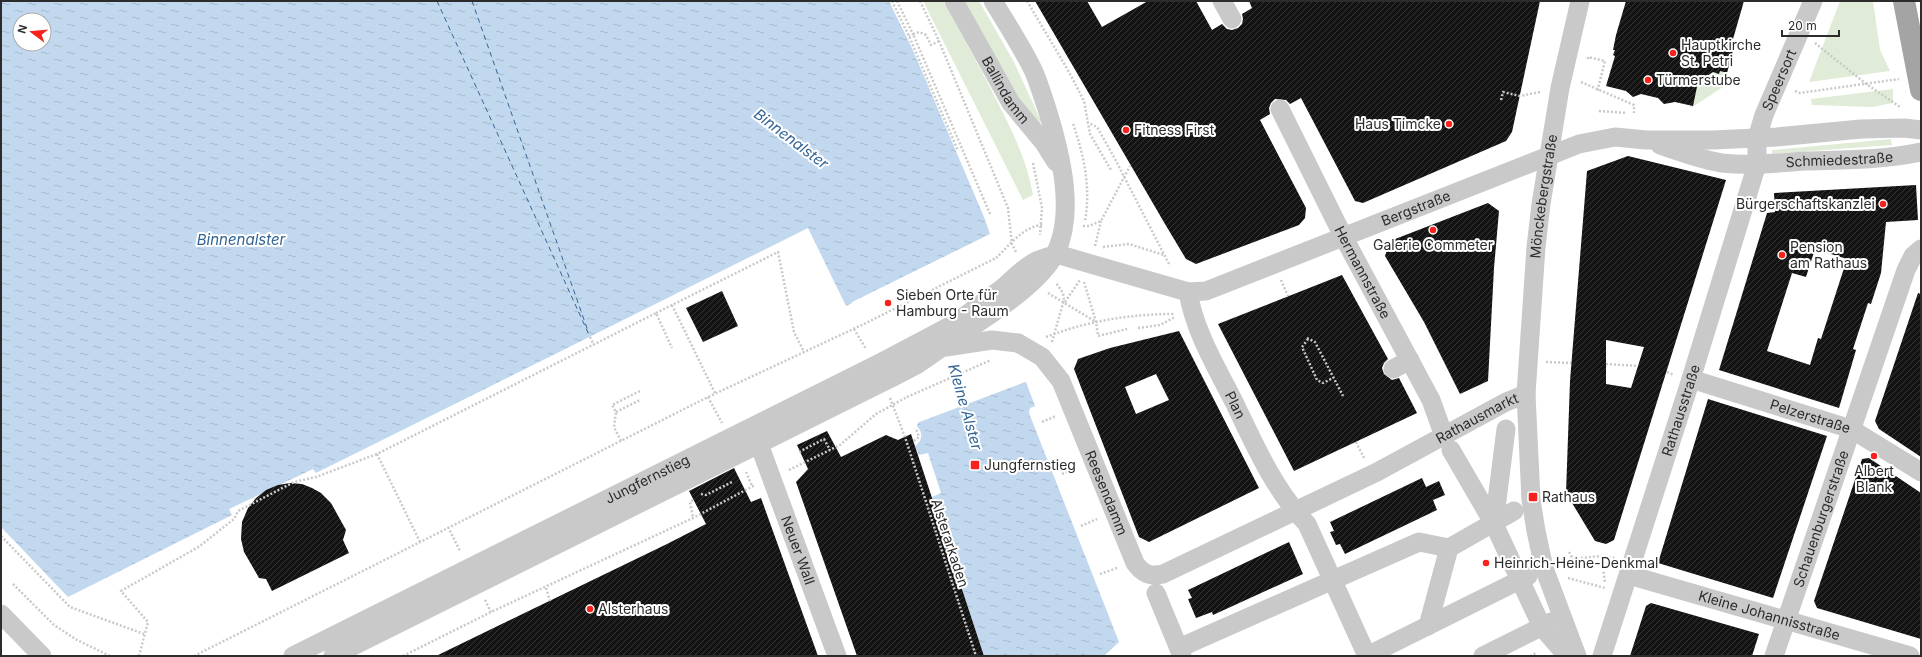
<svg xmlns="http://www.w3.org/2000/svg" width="1922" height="657" font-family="Inter,sans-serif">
	<defs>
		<pattern id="water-ripples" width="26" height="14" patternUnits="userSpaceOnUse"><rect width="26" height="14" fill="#c1d8ee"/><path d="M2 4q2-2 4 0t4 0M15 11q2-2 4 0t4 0" fill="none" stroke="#a6bacc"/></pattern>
		<pattern id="building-hatch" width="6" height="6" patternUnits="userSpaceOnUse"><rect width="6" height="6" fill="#131313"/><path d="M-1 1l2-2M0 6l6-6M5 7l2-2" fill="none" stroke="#363636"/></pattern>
	</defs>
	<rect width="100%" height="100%" fill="#fff"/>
	<path fill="#e0ecd7" d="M923 1H943C964 39 985 76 1004 115 1017 141 1028 166 1033 195L1023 200Z
		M964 1H979L1014 62 1041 121 1040 124 1025 109Z
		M1840 1H1873L1880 50 1890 71 1809 82Z
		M1709 68 1719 74 1720 71 1727 73 1723 87 1691 108 1689 104 1696 77 1703 79 1706 76Z
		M1893 89V103L1872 107 1812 105 1811 99Z
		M1891 139 1892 145 1772 154V150Z"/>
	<path fill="url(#water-ripples)" fill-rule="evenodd" d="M1 1H889L912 48 984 217 990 234 988 235 1026 382 1035 406 1030 408 1029 413 1119 642 1104 656H984L932 497 941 493 928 453 919 455 915 446C923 440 923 433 917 426L919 420 856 301 846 306 808 228 316 473 313 469 229 509 232 515 68 597 1 527ZM20 20H44V44H20Z"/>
	<path fill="#fff" d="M990 234 1028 381 917 423 855 303 853 304 852 302Z"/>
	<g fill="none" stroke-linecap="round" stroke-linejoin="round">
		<path stroke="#336595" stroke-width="1" stroke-dasharray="5 4" stroke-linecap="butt" d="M437 1 590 337
			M472 1 588 331"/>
	</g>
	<path fill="url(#building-hatch)" fill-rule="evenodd" d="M1035 1H1087L1102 27 1148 1H1196L1212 30 1222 24 1227 29 1232 30 1238 28 1242 24 1243 19 1242 14 1252 8 1249 1H1540L1512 132 1506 141 1363 203 1355 201 1301 98 1290 104 1286 100 1275 99 1271 103 1269 108 1270 114 1260 120 1306 208 1305 218 1299 225 1196 264 1186 259 1165 224Z
		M1626 1H1744L1731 46 1734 47 1727 73 1720 71 1719 74 1713 72 1698 82 1693 106 1675 102 1664 104 1658 98 1641 94 1633 97 1626 91 1606 86 1615 56 1613 55 1615 50H1613L1616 35Z
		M1628 156 1726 180 1614 540 1606 544 1595 541 1566 493 1570 381 1587 171ZM1606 340 1644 347 1631 388 1606 384Z
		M1916 185 1918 220 1886 222 1881 273 1871 304 1868 303 1853 349 1856 350 1839 408 1719 370 1767 213 1775 212 1774 193ZM1815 249 1847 259 1821 339 1818 338 1810 365 1767 351 1792 273 1806 277Z
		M1488 203 1499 211 1494 268 1488 381 1460 394 1424 322 1385 256 1390 241Z
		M1342 275 1388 359 1384 363 1382 368 1384 374 1392 380 1399 378 1417 413 1294 471 1218 324Z
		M722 291 738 326 703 342 686 308Z
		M1918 293 1921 294V457L1879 429 1875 421Z
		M1179 331 1259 488 1149 542 1139 537 1074 369 1078 359 1110 348ZM1156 374 1169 400 1136 414 1125 387Z
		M1708 399 1827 436 1773 598 1658 563Z
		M827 431 841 457 886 435 898 440 911 434 984 656H857L796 482 808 469 797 445Z
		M1869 458 1921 493V639L1817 608 1814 601 1862 459Z
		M734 468 751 502 761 498 818 656H436L667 544 706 524 689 491Z
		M1422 478 1426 487 1439 481 1445 495 1433 500 1437 510 1345 554 1340 544 1336 545 1330 532 1334 531 1330 522Z
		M290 483 302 484 312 488 321 493 331 503 346 530 343 540 349 553 272 591 266 579 259 578 244 552 241 539 242 522 248 508 256 498 266 490 278 485Z
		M1289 542 1303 574 1213 615 1212 612 1196 618 1188 599 1192 598 1188 590Z
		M1651 603 1759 634 1752 656H1630L1646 606Z"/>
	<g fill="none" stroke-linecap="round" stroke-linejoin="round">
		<path stroke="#c9c9c9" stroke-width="2.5" stroke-dasharray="2 2" stroke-linecap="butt" d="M892 1 909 36 958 151
			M897 1 913 34 909 36
			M920 1 939 41 1008 208 1012 244 1016 252
			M1027 1 1069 72 1084 101 1090 134 1111 170
			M939 41 931 45 926 35 919 32 913 34 990 214
			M1815 43 1865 83 1900 107
			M1588 59V57L1605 61 1597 92
			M1581 82 1634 105V113
			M1795 91 1800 93 1899 79
			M1501 100 1503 92 1520 96 1540 92
			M1599 111 1627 113
			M1087 122 1097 127 1114 157 1170 266
			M1073 124C1084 155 1091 188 1085 221
			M1033 163 1042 208 1040 235
			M1083 226H1089L1101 221 1130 166
			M1095 246 1101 221
			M1103 247 1129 244 1164 255
			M996 258C1010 245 1024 225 1044 225
			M1281 280 1288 296
			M1084 282 1096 322 1098 336 1127 329
			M1048 293 1096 322
			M1065 302 1080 280
			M672 305 715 393
			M656 313 778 252 794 332 804 352
			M1138 328 1160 325 1175 317
			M854 329 866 349
			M590 337 594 345
			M1046 337C1087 321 1131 314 1174 314
			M1307 338 1315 342 1343 396
			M1308 339 1302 347 1317 380 1323 383 1333 378
			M1052 342 1064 300 1063 293 1056 283
			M1546 362 1571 363
			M1606 364 1638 366
			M1667 372 1674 375
			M708 397 722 423
			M890 398 905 437 976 656
			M616 412 640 400
			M1042 422 1056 416
			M621 441 614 427 616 412 612 405 640 391
			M914 441 919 437 917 431 914 429
			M1356 442 1364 458
			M799 452 824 439 830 450
			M789 470 840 445 876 414 907 397
			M746 472 752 486
			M1062 474 1076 468
			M701 494 706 495 732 482
			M693 500 690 502 693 518
			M1081 526 1097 519
			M448 527 460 551
			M1 536 70 607 144 634
			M420 542 377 454 656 313 672 348
			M1569 552 1573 559
			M1601 556 1605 582
			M1561 560 1601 556 1615 558
			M1100 574 1117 568
			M1568 578 1605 588
			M13 584 54 625 77 640 110 656
			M546 588 550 601
			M485 600 491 612
			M139 656 148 622 121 591 200 546 234 519 238 511 294 482 316 477 377 454
			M194 656 708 397 864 324
			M403 656 491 612 693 518 755 485
			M1530 656 1536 653"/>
		<g stroke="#c9c9c9" stroke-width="19">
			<path id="s1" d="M954 1 1011 103 1044 143 1056 162"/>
			<path d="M1222 1 1232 19"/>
			<path id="s2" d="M1280 109 1343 236 1431 400 1444 436"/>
			<path id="s3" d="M1660 145C1681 152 1701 160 1722 163 1749 166 1778 163 1805 161 1843 160 1883 160 1921 152"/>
			<path id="s4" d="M1004 287C1021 271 1035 256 1060 255L1188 292 1206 291 1579 144 1615 137 1646 140H1713L1777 137 1861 129 1904 128 1921 130"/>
			<path id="s5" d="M1188 292C1195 333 1217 368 1235 404 1255 446 1275 491 1307 524L1367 656"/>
			<path d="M967 330C993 313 1036 285 1052 259 1078 218 1060 151 1047 109 1043 97 1039 84 1034 72 1022 47 1007 24 993 1"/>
			<path id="s6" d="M1018 343 1042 357 1061 381 1135 563C1143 574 1150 577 1163 574L1377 472 1506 402 1526 394"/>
			<path d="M1393 369 1410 360"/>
			<path id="s7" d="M1691 379 1851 429 1921 472"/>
			<path id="s8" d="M759 444 837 656"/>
			<path d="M1451 450 1494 524 1542 627 1567 656"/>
			<path d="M1494 524 1506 429"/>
			<path id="s9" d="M1629 575 1910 656"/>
			<path d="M1156 593 1182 656"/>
			<path d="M1 614 42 656"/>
			<path d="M1428 626 1449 548 1514 511"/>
			<path d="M1179 648 1419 542 1449 548"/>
			<path id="s10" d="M293 656 884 361"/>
			<path d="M333 656 893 377"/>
			<path d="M1367 656 1528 576"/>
			<path d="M1483 656 1551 622"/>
			<path id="s11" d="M1577 656 1544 568 1536 531 1531 500 1526 394 1536 247 1541 204 1560 88 1580 1"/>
			<path id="s12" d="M1602 656 1691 379 1757 164V138L1764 115 1813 1"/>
			<path id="s13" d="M1774 656 1906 270 1913 256 1921 249"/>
		</g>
		<path stroke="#a4a4a4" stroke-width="22" d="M1904 1 1921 90"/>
		<path stroke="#c9c9c9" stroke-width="2.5" stroke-dasharray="2 2" stroke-linecap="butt" d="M864 324 996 258
			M907 397 991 360"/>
		<path stroke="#c9c9c9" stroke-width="19" d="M946 347 992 340 1018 343
			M884 361 954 324 1004 287
			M893 377 918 364 967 330"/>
	</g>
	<g fill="#f6221b" stroke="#fff" stroke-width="1.5">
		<circle cx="1673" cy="53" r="4"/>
		<circle cx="1648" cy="80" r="4"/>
		<circle cx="1449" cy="124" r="4"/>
		<circle cx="1126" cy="130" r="4"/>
		<circle cx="1883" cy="204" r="4"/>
		<circle cx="1433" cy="230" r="4"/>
		<circle cx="1782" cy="255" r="4"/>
		<circle cx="888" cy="303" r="4"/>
		<circle cx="1874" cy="456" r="4"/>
		<rect x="970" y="460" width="10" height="10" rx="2"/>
		<rect x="1528" y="492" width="10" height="10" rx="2"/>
		<circle cx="1486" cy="563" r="4"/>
		<circle cx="590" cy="609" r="4"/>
	</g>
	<g text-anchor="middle" stroke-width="4" stroke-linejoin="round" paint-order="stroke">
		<g font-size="14" fill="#2c2c2c" stroke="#fff" text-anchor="start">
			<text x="1681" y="50">Hauptkirche<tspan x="1681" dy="16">St. Petri</tspan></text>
			<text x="1656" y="85">Türmerstube</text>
			<text x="1441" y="129" text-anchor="end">Haus Timcke</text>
			<text x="1134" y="135">Fitness First</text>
			<text x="1875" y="209" text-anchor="end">Bürgerschaftskanzlei</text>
			<text x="1433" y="250" text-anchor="middle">Galerie Commeter</text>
			<text x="1790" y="252">Pension<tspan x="1790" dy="16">am Rathaus</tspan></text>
			<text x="896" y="300">Sieben Orte für<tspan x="896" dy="16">Hamburg - Raum</tspan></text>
			<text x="984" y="470">Jungfernstieg</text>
			<text x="1874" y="476" text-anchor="middle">Albert<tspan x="1874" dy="16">Blank</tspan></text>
			<text x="1542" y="502">Rathaus</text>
			<text x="1494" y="568">Heinrich-Heine-Denkmal</text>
			<text x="598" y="614">Alsterhaus</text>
		</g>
		<g font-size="14" fill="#2c2c2c" stroke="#fff">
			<text dy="5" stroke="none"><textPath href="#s12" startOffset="604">Speersort</textPath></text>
			<text dy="5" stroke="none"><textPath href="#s1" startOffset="103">Ballindamm</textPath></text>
			<text dy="5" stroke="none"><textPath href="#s3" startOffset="182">Schmiedestraße</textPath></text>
			<text dy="5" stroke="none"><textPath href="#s11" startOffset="468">Mönckebergstraße</textPath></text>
			<text dy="5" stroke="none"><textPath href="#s4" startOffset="443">Bergstraße</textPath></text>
			<text dy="5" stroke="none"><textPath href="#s2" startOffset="183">Hermannstraße</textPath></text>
			<text dy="5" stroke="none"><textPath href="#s5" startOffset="123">Plan</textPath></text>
			<text dy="5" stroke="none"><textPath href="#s12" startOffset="258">Rathausstraße</textPath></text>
			<text dy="5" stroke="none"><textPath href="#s7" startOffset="125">Pelzerstraße</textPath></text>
			<text dy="5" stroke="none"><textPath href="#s6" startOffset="638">Rathausmarkt</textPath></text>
			<text dy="5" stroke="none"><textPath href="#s10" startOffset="396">Jungfernstieg</textPath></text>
			<text dy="5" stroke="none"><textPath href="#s6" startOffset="179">Reesendamm</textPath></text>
			<text dy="5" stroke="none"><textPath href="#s13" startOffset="145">Schauenburgerstraße</textPath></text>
			<text transform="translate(950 543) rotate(72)" y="5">Alsterarkaden</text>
			<text dy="5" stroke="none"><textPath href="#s8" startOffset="113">Neuer Wall</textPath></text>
			<text dy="5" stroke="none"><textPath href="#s9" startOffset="146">Kleine Johannisstraße</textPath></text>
		</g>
		<g font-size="15" font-style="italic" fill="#336595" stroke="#fff">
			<text transform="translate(791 139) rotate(37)" y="5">Binnenalster</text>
			<text x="241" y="245">Binnenalster</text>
			<text transform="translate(965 407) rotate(74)" y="5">Kleine Alster</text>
		</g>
	</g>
	<rect width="1922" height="657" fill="none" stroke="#2c2c2c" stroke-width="4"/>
	<g transform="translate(32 32) rotate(286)"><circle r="19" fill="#ffffff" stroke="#ababab"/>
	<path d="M0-3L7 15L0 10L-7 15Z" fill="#f6221b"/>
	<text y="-6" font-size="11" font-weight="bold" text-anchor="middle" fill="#2c2c2c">N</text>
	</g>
	<path d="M1782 30v6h57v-6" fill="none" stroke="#2c2c2c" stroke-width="2"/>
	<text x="1788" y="30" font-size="12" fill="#2c2c2c" stroke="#ffffff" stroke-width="3" paint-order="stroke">20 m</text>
</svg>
